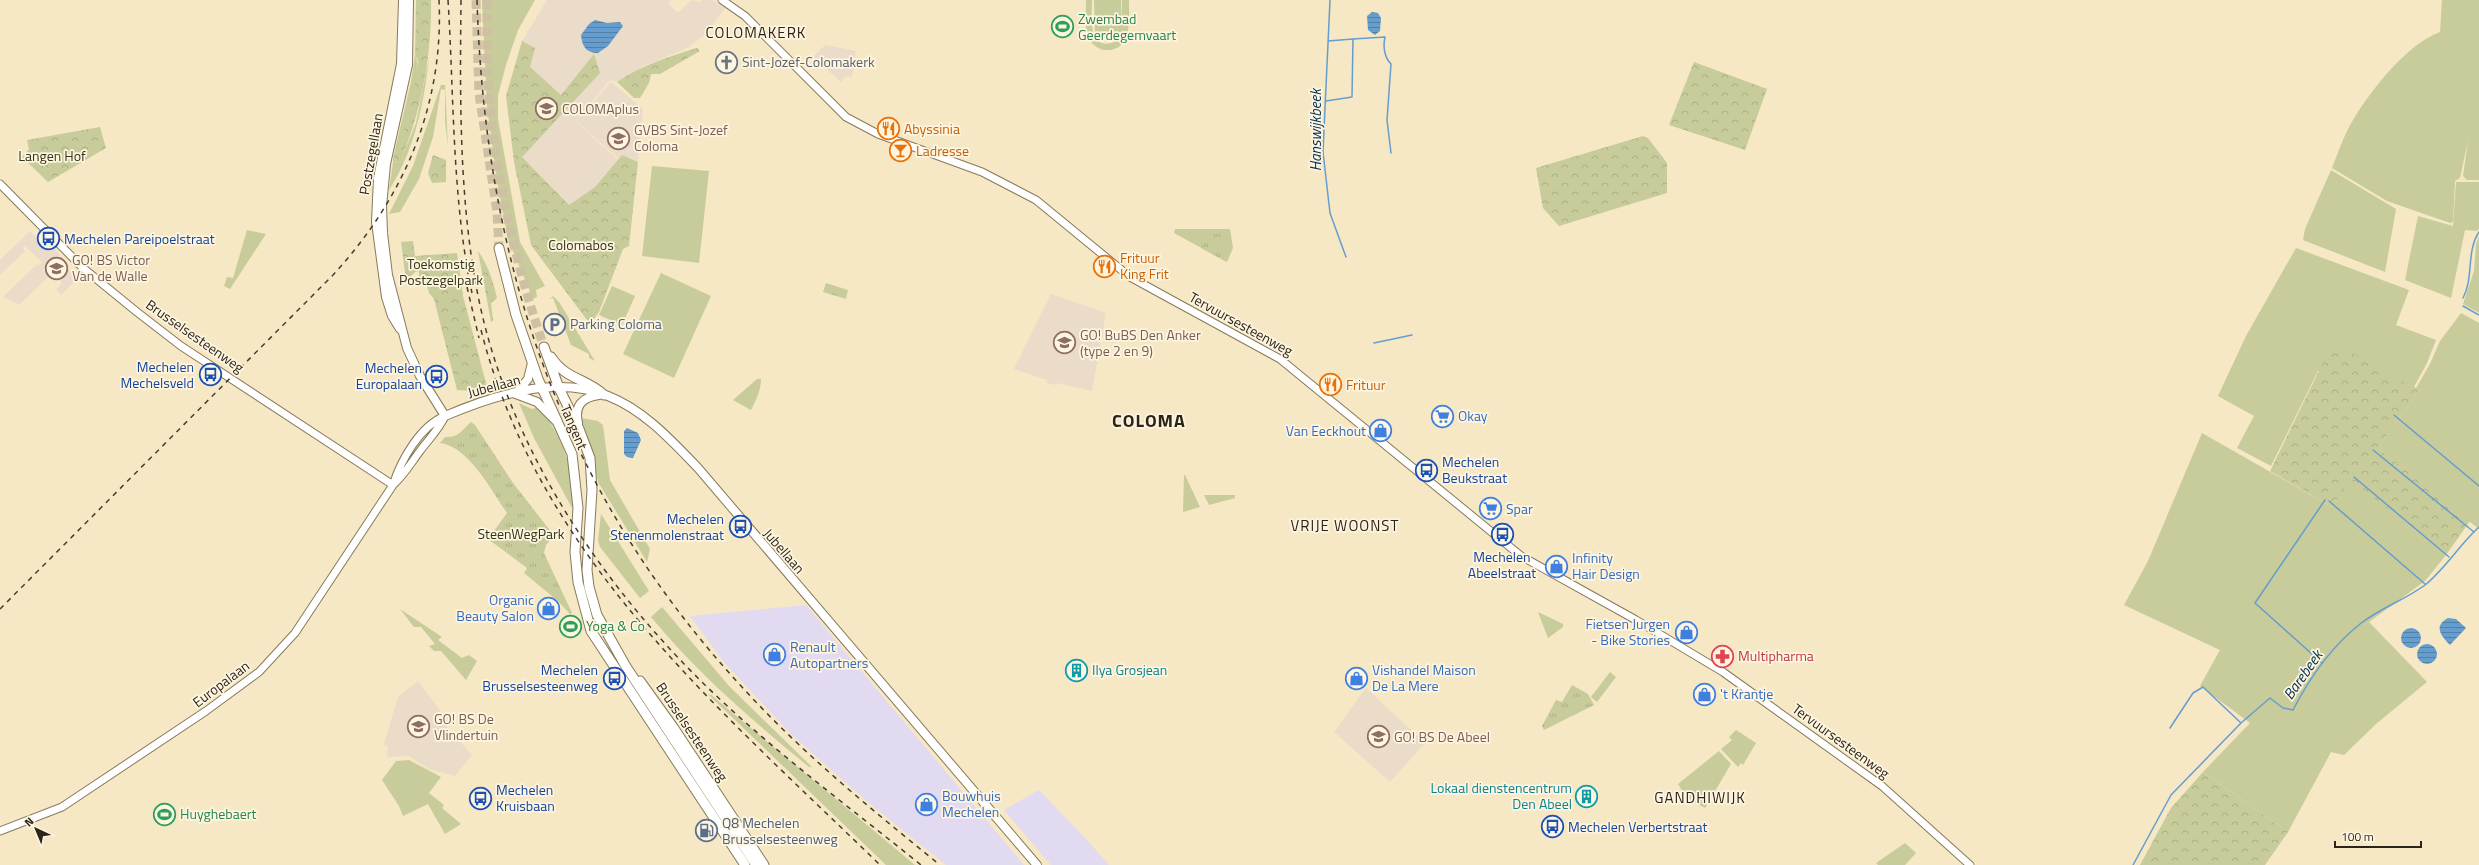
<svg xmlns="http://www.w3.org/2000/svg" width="2479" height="865" font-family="'Titillium Web',sans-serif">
	<defs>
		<pattern id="forest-crowns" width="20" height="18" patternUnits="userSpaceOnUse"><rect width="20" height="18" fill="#c7cc9a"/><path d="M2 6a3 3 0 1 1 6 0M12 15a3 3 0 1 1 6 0" fill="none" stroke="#abaf84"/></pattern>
		<pattern id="park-tufts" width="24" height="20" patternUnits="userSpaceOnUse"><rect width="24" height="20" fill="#c7cc9a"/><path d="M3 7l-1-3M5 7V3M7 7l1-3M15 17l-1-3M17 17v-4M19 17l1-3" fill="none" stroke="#abaf84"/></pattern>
		<pattern id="water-rules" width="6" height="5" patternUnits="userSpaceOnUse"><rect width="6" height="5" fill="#659ece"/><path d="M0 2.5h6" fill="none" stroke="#5381a6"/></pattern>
	</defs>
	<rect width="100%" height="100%" fill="#f6e7c5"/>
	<path fill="#e1daf0" d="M806 605 1024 865H946L869 803 792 735 723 661 690 616Z
		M1039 790 1085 838 1109 865H1051L1004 810Z"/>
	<path fill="#eadcc9" d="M547 0H670L668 3 678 13 691 0 700 2 702 0H712L725 8 707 33 689 47 642 67 622 83 610 80 575 121 618 160 595 187 569 205 530 165 516 177 506 96 523 40Z
		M825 45 856 51 852 77 846 76 841 82 813 57Z
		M611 82 643 109 638 162 622 155 619 159 576 121Z
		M30 231 50 251 54 248 60 255 57 258 77 279 61 295 56 290 62 283 46 267 43 270 49 276 19 305 3 297 37 264 38 266 42 262 25 246 23 248 25 251 0 275V260Z
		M1051 294 1106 313 1092 391 1058 383 1057 385 1046 383 1047 380 1014 369Z
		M418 681 448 721 445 725 472 755 455 776 429 769 409 756 387 757 388 747 384 744 398 697Z
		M1366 688 1425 743 1390 782 1334 732Z"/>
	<path fill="#c7cc9a" d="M482 0H535L518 30 506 65 498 95V119L520 242 545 286 536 290 537 297 533 299 508 239 497 180 487 107Z
		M1086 0H1092C1092 13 1087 49 1111 43 1116 42 1120 38 1123 33L1095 34 1094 0H1121L1122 32V0H1129C1129 20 1133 52 1104 50 1081 44 1086 19 1086 0Z
		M2442 0H2479V180H2467L2463 176 2468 140 2460 178 2455 181 2453 222 2450 223 2387 201 2332 168C2338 153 2344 135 2353 120 2371 90 2407 44 2440 32Z
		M415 55C426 73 403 139 393 158L411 82Z
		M429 58C424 103 414 152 389 190L393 162 400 163 416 123Z
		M441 85H445L448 147 445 121V90L441 89 433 137 419 179 400 212 389 214 413 166Z
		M652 166 709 171 699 263 642 256Z
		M2331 170 2396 209 2385 272 2303 240 2305 229Z
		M2456 182H2479V228L2477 231 2465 230 2451 298 2405 280 2418 216 2453 226Z
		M1175 229H1230L1233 248 1227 262 1174 233Z
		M247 230 266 234 230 289 224 286 227 277 233 278Z
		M2479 236V313L2463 304 2474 271 2476 244Z
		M2296 248 2409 290 2396 325 2436 340 2427 363 2414 387 2416 388 2430 364 2440 341 2461 313 2479 323V529L2378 448 2419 390 2318 371 2271 466 2237 448 2254 416 2218 396 2246 336Z
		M661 273 711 296 674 378 623 354Z
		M612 286 635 296 622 325 599 315Z
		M553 296 559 302 595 361 589 358V354L571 345 553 298 550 299Z
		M757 379H761C761 390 756 400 751 410L733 400Z
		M519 403 532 409 539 407C559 430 579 477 572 508L534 438Z
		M581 418 598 421 603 425 610 480 650 549 647 562 598 482 592 451Z
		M2202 433 2332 507 2351 479 2446 555 2425 581 2369 622 2427 682 2376 724 2344 755 2331 752 2288 832 2203 772 2250 723 2200 686 2220 650 2124 605 2148 561Z
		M1184 475H1185L1200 507 1183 512Z
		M1204 495H1235V498L1209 505Z
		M601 514 649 591 640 598 600 547 598 541Z
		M662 607 729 686 812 767H809C753 721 698 674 651 617Z
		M400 609 442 637 438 640 462 658 469 655 477 661 466 680 441 651H434L429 646 435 644 421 627H414Z
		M1538 612 1563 624V627L1548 638Z
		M1610 672 1616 677 1597 702 1591 697Z
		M710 694 915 865H886L709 695Z
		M1736 730 1756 743 1743 765 1741 763 1738 767 1721 749 1732 740 1729 737Z
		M1719 751 1731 764 1705 808 1686 797 1678 784Z
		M409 760 441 777 429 793 444 805 442 808 461 824 445 834 428 804 403 816 399 806 382 780 396 761Z
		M1905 843 1916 853 1905 865H1878L1876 863Z"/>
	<path fill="url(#forest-crowns)" d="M416 0H431C432 57 421 111 400 163L393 162V158L404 130 418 69V60L415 55Z
		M522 41 535 48 530 67 561 95 594 54 600 73 522 157 569 205 595 187 622 155 638 162 629 246 623 249 599 312 590 324 531 245 514 161 506 96Z
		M697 48 700 51 660 74H651L649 83 640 98H634L617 82C642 65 668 57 697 48Z
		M1694 62 1767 89 1745 150 1669 125Z
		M100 127 106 148 48 182 22 157 29 149 27 140Z
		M1643 136 1648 138 1667 163V193L1559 226 1543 208 1536 168Z
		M433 155 446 160V182L432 183 428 173Z
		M413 241 415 256 457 253 463 296 487 387 473 391 457 390 434 299 429 293 426 282 419 277V271L415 272 409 278 405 273 401 242Z
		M478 251C488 265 493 281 497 298L491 303 493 320 491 322Z
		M2333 342 2419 390 2378 448 2470 521 2446 555 2351 480 2332 507 2270 471Z
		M2203 772 2288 832 2265 865H2140L2171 808Z"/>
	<path fill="url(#park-tufts)" d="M1208 234H1222L1224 247 1231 248 1225 261 1201 248Z
		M826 283 848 290 846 299 823 292Z
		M471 422 475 425 513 483 552 533 553 537 546 545 544 553 572 613 570 614 558 601 524 573 527 568 488 539 507 513C491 490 469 447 440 443L445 437C459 438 462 430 471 422Z
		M1572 685 1588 694 1594 705 1544 730 1542 726 1556 700 1562 702Z"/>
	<path fill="url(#water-rules)" d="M1372 12 1378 13 1381 18 1380 31 1375 35 1368 30 1367 16Z
		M595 20 607 23 620 22 623 26 608 46 598 53C586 53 582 46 581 35L589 24Z
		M627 428 638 433 641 440 633 458 627 457 624 454V431Z
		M2448 618 2456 619 2466 628 2450 645C2441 636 2433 626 2448 618Z
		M2401 638a10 10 0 1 1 20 0a10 10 0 1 1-20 0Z
		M2417 654a10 10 0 1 1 20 0a10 10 0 1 1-20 0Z"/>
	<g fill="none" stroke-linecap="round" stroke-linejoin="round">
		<path stroke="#659ece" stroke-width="1.5" d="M1330 0 1323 152 1330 213 1346 257
			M1353 39 1385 37C1383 46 1384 57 1391 64L1387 120 1391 153
			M1326 101 1352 97 1353 39 1328 41
			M2463 298C2474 278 2466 251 2479 232
			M2463 306 2479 315
			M1374 343 1412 335
			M2394 415 2479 486
			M2373 450 2474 532
			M2354 477 2449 557
			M2329 501 2425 584
			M2322 663 2255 603 2325 500
			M2170 728 2193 693 2203 687 2241 723
			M2133 865 2171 795 2241 723 2270 698 2283 708 2293 710C2310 677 2331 647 2360 624 2380 608 2405 600 2425 585 2445 569 2460 544 2479 527"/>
		<path stroke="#cdc0a3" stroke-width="9" stroke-dasharray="9 4.5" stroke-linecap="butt" d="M476 0 479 94 497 212 499 248
			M487 0C487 32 486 65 489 97 497 182 516 266 544 347"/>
		<defs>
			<path id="tertiary" d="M722 0 745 16 846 117 878 134 982 172 1036 200 1130 277 1280 359 1521 556 1636 620 1723 672 1882 786 1970 865
				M0 184 83 268 137 312 181 346 393 485
				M393 485C401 460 420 426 445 416
				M0 831 62 807 206 711 259 672 295 633 393 485C404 475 411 463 420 451 429 439 439 429 445 416"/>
			<path id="secondary" d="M409 0 408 65 386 164 382 206 383 233 388 275 407 348 420 376 445 416C494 395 556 375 608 396 644 410 672 441 698 468L1037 865
				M400 329 392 316 386 297 376 222 378 178 401 64 403 0
				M517 392 528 379 532 363
				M513 393 537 402 556 421
				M578 423C574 406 582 397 599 395"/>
			<path id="primary" d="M640 681 673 727 764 865"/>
			<path id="trunk" d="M499 248 516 315 538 379 572 454 578 508 575 552 578 582 591 631 745 865
				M544 347 559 388 579 429 590 458 592 490 587 570 589 587 597 615 625 665 756 865
				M551 357C566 380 586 378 604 395"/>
		</defs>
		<use href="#tertiary" stroke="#877a5b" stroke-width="9"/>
		<use href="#secondary" stroke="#877a5b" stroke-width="10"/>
		<use href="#primary" stroke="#877a5b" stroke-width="11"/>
		<use href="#trunk" stroke="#877a5b" stroke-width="11"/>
		<use href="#tertiary" stroke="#fff" stroke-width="7"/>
		<use href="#secondary" stroke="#fff" stroke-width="8"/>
		<use href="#primary" stroke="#fff" stroke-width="9"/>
		<use href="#trunk" stroke="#fff" stroke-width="9"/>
		<path stroke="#453e2f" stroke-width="1.5" stroke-dasharray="5 5" stroke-linecap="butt" d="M448 0C454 95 452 200 472 293
			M461 0C460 94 459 192 476 285 503 436 594 576 702 682 769 748 847 805 921 865
			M477 0C485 264 561 491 742 687 802 753 871 809 940 865
			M467 287 479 338
			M481 330C540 560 717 706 880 865
			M0 609 333 275C404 198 444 105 439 0"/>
	</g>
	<defs>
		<symbol id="stadium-ring" viewBox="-11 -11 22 22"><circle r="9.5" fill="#fef5e0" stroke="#2e9e5b" stroke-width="1.5"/><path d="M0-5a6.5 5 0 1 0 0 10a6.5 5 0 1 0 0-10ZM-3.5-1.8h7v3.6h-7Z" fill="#2e9e5b"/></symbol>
		<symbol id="church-ring" viewBox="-11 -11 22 22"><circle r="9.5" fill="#fef5e0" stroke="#6b7280" stroke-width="1.5"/><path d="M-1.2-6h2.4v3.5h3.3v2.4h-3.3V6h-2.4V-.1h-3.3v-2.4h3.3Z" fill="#6b7280"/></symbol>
		<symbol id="school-ring" viewBox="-11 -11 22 22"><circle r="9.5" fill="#fef5e0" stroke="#8d6e63" stroke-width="1.5"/><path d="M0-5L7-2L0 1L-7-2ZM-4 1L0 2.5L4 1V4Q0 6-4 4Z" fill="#8d6e63"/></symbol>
		<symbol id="restaurant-ring" viewBox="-11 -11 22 22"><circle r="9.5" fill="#fef5e0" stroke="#e8710a" stroke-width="1.5"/><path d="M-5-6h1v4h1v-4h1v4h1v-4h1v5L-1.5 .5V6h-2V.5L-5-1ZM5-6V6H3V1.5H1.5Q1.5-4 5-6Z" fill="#e8710a"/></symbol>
		<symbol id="bar-ring" viewBox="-11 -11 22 22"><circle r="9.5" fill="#fef5e0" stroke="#e8710a" stroke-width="1.5"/><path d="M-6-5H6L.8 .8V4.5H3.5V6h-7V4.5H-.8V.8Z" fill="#e8710a"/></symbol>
		<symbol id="bus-ring" viewBox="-11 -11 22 22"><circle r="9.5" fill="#fef5e0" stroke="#1a4fb4" stroke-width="1.5"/><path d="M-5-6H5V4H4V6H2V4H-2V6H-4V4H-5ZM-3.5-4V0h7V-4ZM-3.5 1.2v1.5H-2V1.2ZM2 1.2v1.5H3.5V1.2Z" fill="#1a4fb4"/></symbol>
		<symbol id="parking-ring" viewBox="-11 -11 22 22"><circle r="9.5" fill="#fef5e0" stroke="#5c6f8a" stroke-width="1.5"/><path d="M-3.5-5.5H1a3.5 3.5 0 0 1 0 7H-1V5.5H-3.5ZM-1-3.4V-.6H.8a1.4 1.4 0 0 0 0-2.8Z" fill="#5c6f8a"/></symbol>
		<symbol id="supermarket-ring" viewBox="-11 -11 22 22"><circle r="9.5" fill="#fef5e0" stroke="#3f7fe0" stroke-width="1.5"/><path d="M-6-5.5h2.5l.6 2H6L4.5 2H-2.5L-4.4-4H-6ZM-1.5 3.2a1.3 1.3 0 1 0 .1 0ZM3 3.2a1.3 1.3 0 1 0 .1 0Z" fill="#3f7fe0"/></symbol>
		<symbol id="shop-ring" viewBox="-11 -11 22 22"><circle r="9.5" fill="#fef5e0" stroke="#3f7fe0" stroke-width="1.5"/><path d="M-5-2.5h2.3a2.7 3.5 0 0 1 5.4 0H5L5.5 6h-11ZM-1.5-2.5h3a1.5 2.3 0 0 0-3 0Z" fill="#3f7fe0"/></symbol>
		<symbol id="pharmacy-ring" viewBox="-11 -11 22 22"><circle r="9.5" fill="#fef5e0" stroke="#e0444e" stroke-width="1.5"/><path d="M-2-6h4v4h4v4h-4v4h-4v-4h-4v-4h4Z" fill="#e0444e"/></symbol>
		<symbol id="building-ring" viewBox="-11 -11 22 22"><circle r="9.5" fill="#fef5e0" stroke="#0f9aa8" stroke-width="1.5"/><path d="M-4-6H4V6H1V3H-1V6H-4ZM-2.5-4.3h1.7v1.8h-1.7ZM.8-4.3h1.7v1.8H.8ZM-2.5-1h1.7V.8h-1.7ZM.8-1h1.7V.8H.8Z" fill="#0f9aa8"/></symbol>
		<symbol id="fuel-ring" viewBox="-11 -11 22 22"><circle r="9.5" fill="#fef5e0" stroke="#5c6f8a" stroke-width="1.5"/><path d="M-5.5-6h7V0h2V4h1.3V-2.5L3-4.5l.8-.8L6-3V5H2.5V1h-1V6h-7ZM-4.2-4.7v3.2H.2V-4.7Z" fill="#5c6f8a"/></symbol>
	</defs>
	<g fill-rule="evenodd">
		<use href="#stadium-ring" x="1050" y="14" width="25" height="25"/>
		<use href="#church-ring" x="714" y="50" width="25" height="25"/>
		<use href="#school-ring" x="534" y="96" width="25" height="25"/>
		<use href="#restaurant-ring" x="876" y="116" width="25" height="25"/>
		<use href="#school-ring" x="606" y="126" width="25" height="25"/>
		<use href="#bar-ring" x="888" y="138" width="25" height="25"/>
		<use href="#bus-ring" x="36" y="226" width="25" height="25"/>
		<use href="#restaurant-ring" x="1092" y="254" width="25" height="25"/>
		<use href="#school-ring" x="44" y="256" width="25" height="25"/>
		<use href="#parking-ring" x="542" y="312" width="25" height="25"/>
		<use href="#school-ring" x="1052" y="330" width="25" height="25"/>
		<use href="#bus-ring" x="198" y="362" width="25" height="25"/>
		<use href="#bus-ring" x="424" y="364" width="25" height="25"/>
		<use href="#restaurant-ring" x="1318" y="372" width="25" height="25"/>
		<use href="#supermarket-ring" x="1430" y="404" width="25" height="25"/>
		<use href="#shop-ring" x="1368" y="418" width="25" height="25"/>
		<use href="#bus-ring" x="1414" y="458" width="25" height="25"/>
		<use href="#supermarket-ring" x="1478" y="496" width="25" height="25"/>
		<use href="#bus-ring" x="728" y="514" width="25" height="25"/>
		<use href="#bus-ring" x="1490" y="522" width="25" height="25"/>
		<use href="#shop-ring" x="1544" y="554" width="25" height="25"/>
		<use href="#shop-ring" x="536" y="596" width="25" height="25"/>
		<use href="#stadium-ring" x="558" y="614" width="25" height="25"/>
		<use href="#shop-ring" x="1674" y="620" width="25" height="25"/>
		<use href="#shop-ring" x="762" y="642" width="25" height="25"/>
		<use href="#pharmacy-ring" x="1710" y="644" width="25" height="25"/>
		<use href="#building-ring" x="1064" y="658" width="25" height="25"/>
		<use href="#bus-ring" x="602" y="666" width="25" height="25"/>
		<use href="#shop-ring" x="1344" y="666" width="25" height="25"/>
		<use href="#shop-ring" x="1692" y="682" width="25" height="25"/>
		<use href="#school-ring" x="406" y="714" width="25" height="25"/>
		<use href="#school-ring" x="1366" y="724" width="25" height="25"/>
		<use href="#building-ring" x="1574" y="784" width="25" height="25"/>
		<use href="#bus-ring" x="468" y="786" width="25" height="25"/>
		<use href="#shop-ring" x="914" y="792" width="25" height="25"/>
		<use href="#stadium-ring" x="152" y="802" width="25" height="25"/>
		<use href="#bus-ring" x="1540" y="814" width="25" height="25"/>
		<use href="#fuel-ring" x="694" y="818" width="25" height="25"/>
	</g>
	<g text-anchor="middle" stroke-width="3.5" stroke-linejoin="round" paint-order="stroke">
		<g font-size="14" fill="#27864d" stroke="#fef5e0" text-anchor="start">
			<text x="1078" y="24">Zwembad<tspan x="1078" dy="16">Geerdegemvaart</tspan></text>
			<text x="586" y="631">Yoga &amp; Co</text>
			<text x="180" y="819">Huyghebaert</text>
		</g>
		<g font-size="14" fill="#5b616d" stroke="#fef5e0" text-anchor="start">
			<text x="742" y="67">Sint-Jozef-Colomakerk</text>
		</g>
		<g font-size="14" fill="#785e54" stroke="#fef5e0" text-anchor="start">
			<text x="562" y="114">COLOMAplus</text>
			<text x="634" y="135">GVBS Sint-Jozef<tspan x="634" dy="16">Coloma</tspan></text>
			<text x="72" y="265">GO! BS Victor<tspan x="72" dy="16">Van de Walle</tspan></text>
			<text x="1080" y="340">GO! BuBS Den Anker<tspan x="1080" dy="16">(type 2 en 9)</tspan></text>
			<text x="434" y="724">GO! BS De<tspan x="434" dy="16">Vlindertuin</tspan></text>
			<text x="1394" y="742">GO! BS De Abeel</text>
		</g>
		<g font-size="14" fill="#c56008" stroke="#fef5e0" text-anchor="start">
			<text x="904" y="134">Abyssinia</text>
			<text x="916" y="156">Ladresse</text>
			<text x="1120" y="263">Frituur<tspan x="1120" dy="16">King Frit</tspan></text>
			<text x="1346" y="390">Frituur</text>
		</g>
		<g font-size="14" fill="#2b2519" stroke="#fef5e0">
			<text transform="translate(371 154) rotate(-80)" y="5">Postzegellaan</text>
			<text transform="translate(1241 324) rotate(29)" y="5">Tervuursesteenweg</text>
			<text transform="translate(195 336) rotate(35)" y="5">Brusselsesteenweg</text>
			<text transform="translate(494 386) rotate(-15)" y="5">Jubellaan</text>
			<text transform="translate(574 427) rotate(67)" y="5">Tangent</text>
			<text transform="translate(784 551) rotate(49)" y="5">Jubellaan</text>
			<text transform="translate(221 684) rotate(-37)" y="5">Europalaan</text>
			<text transform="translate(692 732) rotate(56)" y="5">Brusselsesteenweg</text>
			<text transform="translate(1841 741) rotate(36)" y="5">Tervuursesteenweg</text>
		</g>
		<g font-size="14" fill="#333516" stroke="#fef5e0">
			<text x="52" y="161">Langen Hof</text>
			<text x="581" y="250">Colomabos</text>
			<text x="441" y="269">Toekomstig<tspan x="441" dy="16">Postzegelpark</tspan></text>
			<text x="521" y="539">SteenWegPark</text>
		</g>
		<g font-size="14" fill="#164399" stroke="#fef5e0" text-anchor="start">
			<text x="64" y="244">Mechelen Pareipoelstraat</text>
			<text x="194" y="372" text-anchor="end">Mechelen<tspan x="194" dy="16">Mechelsveld</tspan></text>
			<text x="422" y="373" text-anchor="end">Mechelen<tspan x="422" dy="16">Europalaan</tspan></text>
			<text x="1442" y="467">Mechelen<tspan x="1442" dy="16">Beukstraat</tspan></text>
			<text x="724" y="524" text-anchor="end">Mechelen<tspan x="724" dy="16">Stenenmolenstraat</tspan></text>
			<text x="1502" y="562" text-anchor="middle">Mechelen<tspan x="1502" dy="16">Abeelstraat</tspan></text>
			<text x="598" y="675" text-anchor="end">Mechelen<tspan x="598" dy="16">Brusselsesteenweg</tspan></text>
			<text x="496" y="795">Mechelen<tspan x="496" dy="16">Kruisbaan</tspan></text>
			<text x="1568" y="832">Mechelen Verbertstraat</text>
		</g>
		<g font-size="14" fill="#4e5e75" stroke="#fef5e0" text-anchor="start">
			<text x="570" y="329">Parking Coloma</text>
			<text x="722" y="828">Q8 Mechelen<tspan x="722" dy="16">Brusselsesteenweg</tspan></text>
		</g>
		<g font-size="14" fill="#366cbe" stroke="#fef5e0" text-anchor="start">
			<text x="1458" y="421">Okay</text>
			<text x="1366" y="436" text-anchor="end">Van Eeckhout</text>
			<text x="1506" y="514">Spar</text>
			<text x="1572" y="563">Infinity<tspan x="1572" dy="16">Hair Design</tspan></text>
			<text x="534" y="605" text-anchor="end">Organic<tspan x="534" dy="16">Beauty Salon</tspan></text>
			<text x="1670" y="629" text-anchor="end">Fietsen Jurgen<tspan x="1670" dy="16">- Bike Stories</tspan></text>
			<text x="790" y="652">Renault<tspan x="790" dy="16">Autopartners</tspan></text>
			<text x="1372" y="675">Vishandel Maison<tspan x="1372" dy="16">De La Mere</tspan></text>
			<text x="1720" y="699">'t Krantje</text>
			<text x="942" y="801">Bouwhuis<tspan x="942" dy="16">Mechelen</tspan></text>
		</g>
		<g font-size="14" fill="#be3a42" stroke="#fef5e0" text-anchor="start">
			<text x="1738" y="661">Multipharma</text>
		</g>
		<g font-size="14" fill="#0d838f" stroke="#fef5e0" text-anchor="start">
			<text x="1092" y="675">Ilya Grosjean</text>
			<text x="1572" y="793" text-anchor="end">Lokaal dienstencentrum<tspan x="1572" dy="16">Den Abeel</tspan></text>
		</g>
		<g font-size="15" letter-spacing="1" fill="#2b2519" stroke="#fef5e0">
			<text x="756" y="38">COLOMAKERK</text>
			<text x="1345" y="531">VRIJE WOONST</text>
			<text x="1700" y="803">GANDHIWIJK</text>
		</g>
		<g font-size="15" font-style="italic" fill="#002f4f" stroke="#fef5e0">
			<text transform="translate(1316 130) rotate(-90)" y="5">Hanswijkbeek</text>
			<text transform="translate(2303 675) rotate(-55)" y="5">Barebeek</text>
		</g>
		<g font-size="18" font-weight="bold" letter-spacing="1" fill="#2b2519" stroke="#fef5e0">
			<text x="1149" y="427">COLOMA</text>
		</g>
	</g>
	<g transform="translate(36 829) rotate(316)" stroke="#fef5e0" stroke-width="3" paint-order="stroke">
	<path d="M0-3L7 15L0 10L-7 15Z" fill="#2b2519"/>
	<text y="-6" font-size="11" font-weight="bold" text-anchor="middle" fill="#2b2519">N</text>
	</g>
	<path d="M2335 841v6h86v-6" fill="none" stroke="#2b2519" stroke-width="2"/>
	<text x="2341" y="841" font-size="12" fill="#2b2519" stroke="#fef5e0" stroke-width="3" paint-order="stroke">100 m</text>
</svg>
